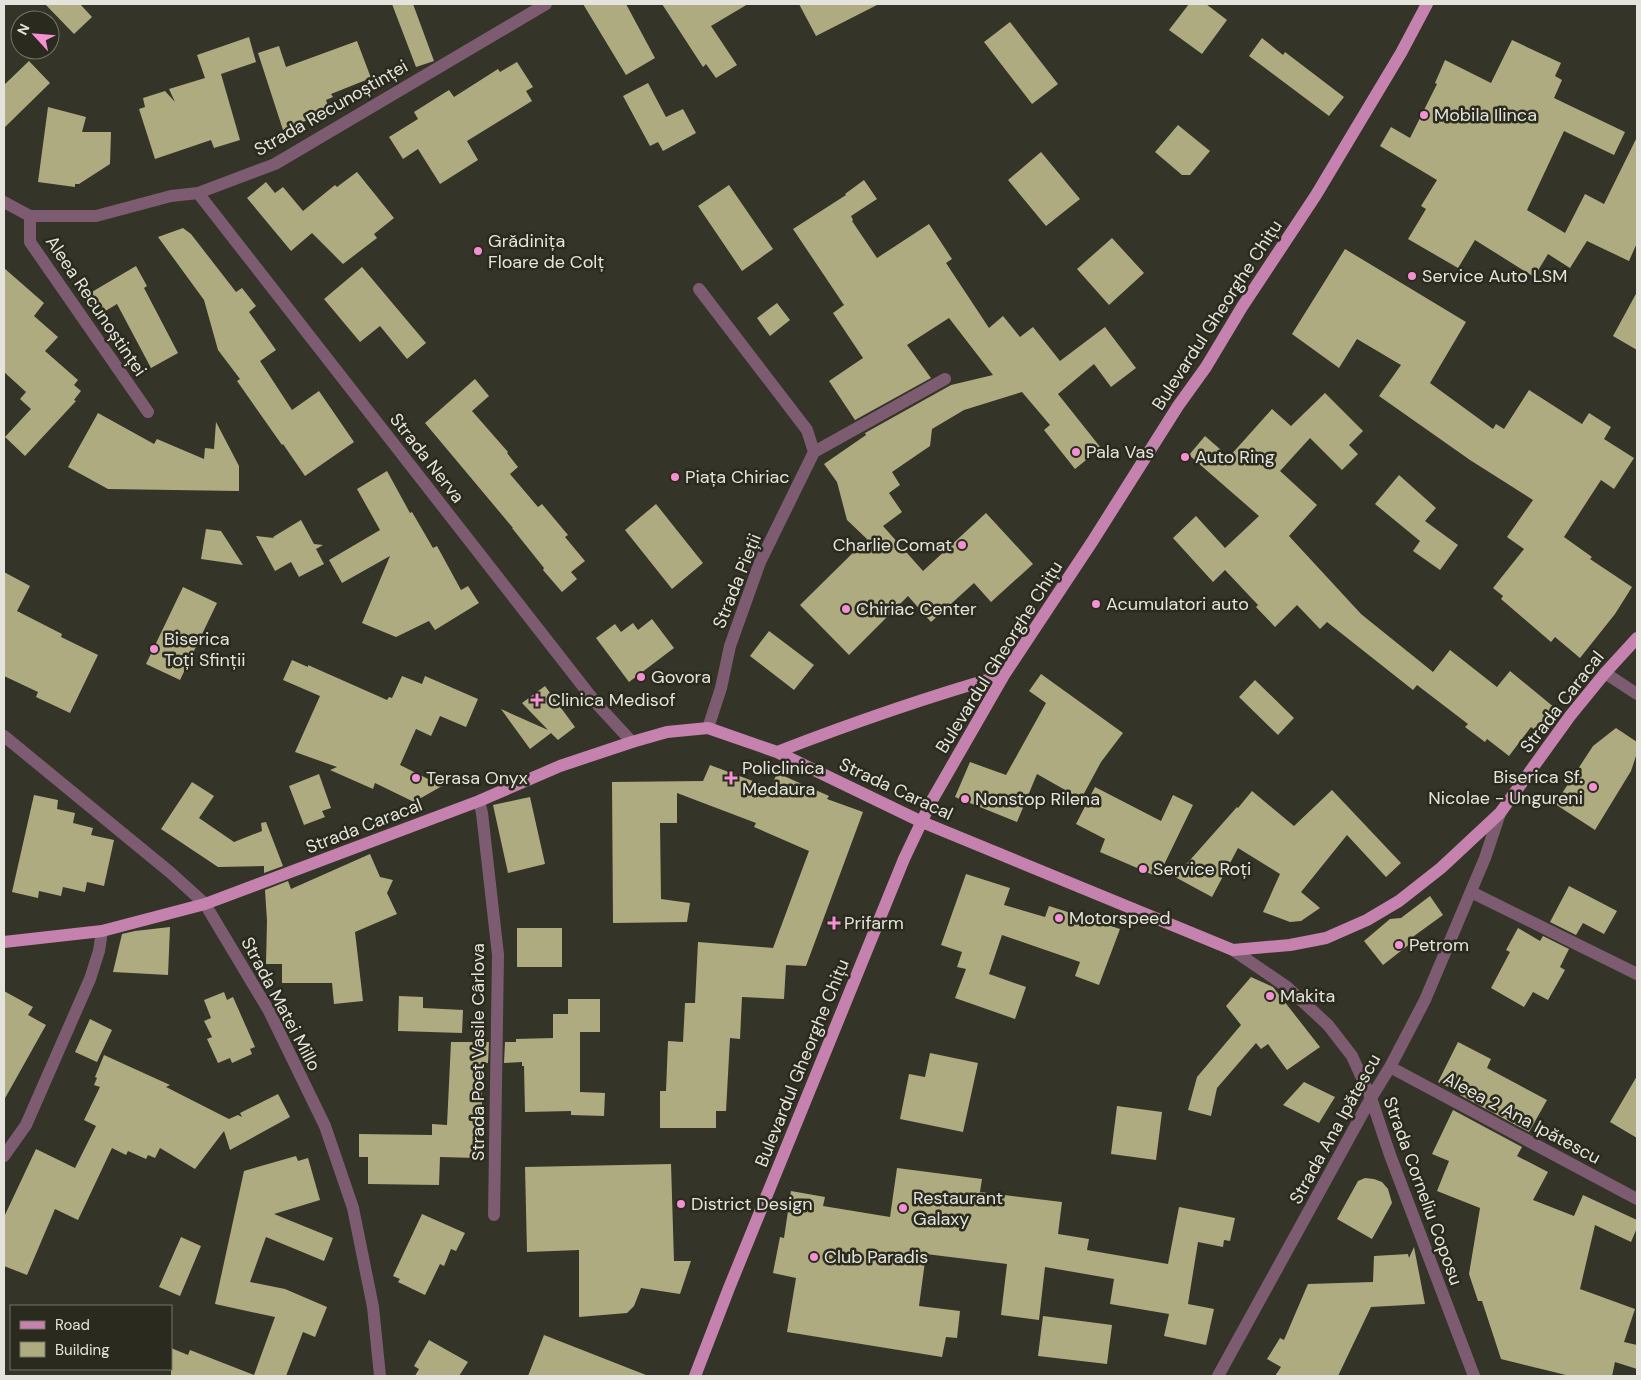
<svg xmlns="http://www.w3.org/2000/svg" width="1641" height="1380" font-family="'DM Sans',sans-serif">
	<rect width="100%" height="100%" fill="#353428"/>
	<path fill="#afab80" d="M45 4H80L92 17 74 34Z
		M392 4H413L434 61 416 67Z
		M583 4H626L655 58 626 75Z
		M662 4H748L711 26 737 65 716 78 706 64 703 67Z
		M799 4H879L816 36Z
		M1189 4H1206L1227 20 1202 54 1169 30Z
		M1010 22 1058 84 1032 104 984 42Z
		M249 37 256 62 221 74 240 140 214 148 211 140 155 159 139 109 145 107 143 98 165 91 175 102 169 89 205 78 197 55Z
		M1262 38 1283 55 1285 52 1344 97 1329 116 1249 56Z
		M1512 40 1561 63 1555 76 1562 80 1554 98 1625 132 1614 155 1564 131 1527 210 1565 233 1585 194 1604 204 1637 137V243L1629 261 1587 241 1570 268 1548 254 1534 277 1475 240 1458 268 1408 239 1426 209 1421 206 1437 180 1380 146 1391 127 1410 138 1437 84 1435 83 1445 60 1491 83Z
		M357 41 371 78 331 94 333 97 326 100 330 111 283 130 258 53 279 46 286 67Z
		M29 61 50 83 4 128V85Z
		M517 62 533 87 526 91 532 101 467 141 478 160 440 184 418 149 403 159 389 137 418 119 414 112 449 90 454 97 498 69 500 72Z
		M648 83 666 117 683 109 696 133 663 151 658 142 650 146 623 96Z
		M48 107 86 117 82 132H111L110 164 79 184H75V187L38 182Z
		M1178 125 1210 151 1190 175H1182L1155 152Z
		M1041 152 1080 199 1046 226 1008 180Z
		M357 172 394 218 374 234 377 238 343 264 312 233 291 251 247 198 266 182 275 193 283 187 303 211 335 185 337 187Z
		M864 180 877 199 851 216 853 220 852 221 877 258 929 224 952 259 946 263 989 328 1003 316 1020 337 1033 327 1060 361 1105 327 1136 368 1111 387 1094 364 1058 394 1101 448 1075 469 1044 430 1050 425 1022 392 964 410 932 429 930 446 892 472 900 485 889 493 902 512 883 526 923 571 986 513 1033 564 991 602 974 583 931 622 908 596 849 655 800 605 867 539 847 520 837 482 824 464 866 435 865 433 951 385 993 375 949 318 907 345 931 378 855 420 829 381 863 358 833 313 844 305 793 229 846 195 845 194Z
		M729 185 773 249 742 271 698 206Z
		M183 228 191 234 236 292 242 288 256 306 249 312 276 350 260 361 292 410 319 391 354 442 305 476 283 444 282 445 237 381 240 379 218 350 204 300 158 237Z
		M1112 238 1144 273 1109 305 1077 269Z
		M1345 249 1466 322 1430 383 1493 429 1496 424 1504 429 1529 390 1582 424 1589 413 1611 427 1604 439 1634 458 1614 489 1601 480 1564 537 1592 557 1590 559 1632 587 1615 614 1580 658 1555 637 1551 642 1501 599 1503 596 1493 588 1524 549 1507 537 1533 500 1470 460 1379 396 1401 365 1357 339 1339 368 1292 334Z
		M136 266 147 286 144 288 178 353 151 368 117 304 97 316 85 296Z
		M362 267 426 343 407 359 380 326 360 342 324 299Z
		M4 268 44 303 34 316 58 337 45 351 78 380 74 385 81 391 74 400 76 401 25 456 5 437 31 409 20 399 26 392 4 372Z
		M1637 292V350L1613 336Z
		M777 303 790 320 770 336 757 318Z
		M475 379 489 396 472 411 508 452 507 453 518 467 510 474 538 507 542 504 568 535 565 537 585 561 571 572 577 579 562 592 543 570 544 568 512 528H513L425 423Z
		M1325 393 1363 431 1349 445 1358 454 1342 470 1310 438 1280 471 1317 505 1289 536 1361 614 1433 672 1450 650 1497 687 1510 671 1555 708 1536 731 1531 727 1509 756 1487 739 1485 742 1465 727 1468 724 1417 685 1413 690 1327 622 1320 629 1297 605 1275 627 1256 607 1258 605 1225 570 1213 582 1173 538 1196 516 1225 548 1259 516 1189 455 1205 436 1229 457 1272 409 1291 426Z
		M98 413 154 444 157 439 204 459 205 448 214 449 216 422 239 466V491L108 489 68 467Z
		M387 471 410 513 412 512 433 548 437 546 461 590 468 586 479 603 435 630 429 621 396 637 362 623 390 556 342 583 329 560 380 530 357 489Z
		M1399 475 1436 508 1425 521 1458 545 1440 570 1413 551 1420 541 1375 504Z
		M656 504 703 563 672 589 625 530Z
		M301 520 314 544 323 545 316 549 324 564 299 577 291 562 275 571 256 536 274 538 273 537Z
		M206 529 221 531 243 565 201 559Z
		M4 572 30 586 17 611 62 634 61 637 98 655 70 713 36 697 38 692 4 676Z
		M183 587 217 603 180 680 146 664Z
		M652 619 674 648 629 682 596 638 615 624 621 632 633 623 638 630Z
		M769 631 814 665 794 690 750 656Z
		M292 660 308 667V665L387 700 389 697 392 698 402 676 422 684 425 676 478 699 466 727 440 716 431 736 416 729 400 765 442 786 414 802 375 783 373 789 330 770 337 767 295 752 320 696 283 680Z
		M1041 674 1123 733 1101 762 1081 799 1037 774 1017 822 955 797 970 762 1006 775 1046 703 1029 691Z
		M1255 680 1294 718 1278 735 1239 697Z
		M545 686 575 727 558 740 551 733 530 749 501 709 548 730 522 703Z
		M1616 728 1637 742V753L1631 771 1595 830 1555 804 1593 746Z
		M710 765 771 788 777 773 829 796 827 799 863 812 806 966 786 965 784 999 742 997 740 1039 730 1038 726 1111H716V1128H660V1091H666L668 1041 683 1042 685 1003H695L698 942 773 948 809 851 754 827 756 823 677 793V823H660L661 899 690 903 687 922 613 923 612 782 703 781Z
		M319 774 331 808 322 811 325 817 304 825 289 786Z
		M192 782 214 796 199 818 234 842 262 831 261 823 266 822 283 866 264 873V866L218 867 161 829Z
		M1095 787 1161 821 1173 795 1193 805 1158 877 1100 852 1105 839 1076 824Z
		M1332 790 1401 863 1386 877 1347 835 1301 892 1320 908 1301 921 1290 922 1263 912 1280 874 1238 848 1212 897 1175 877 1237 807 1238 808 1252 791 1294 826Z
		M34 795 58 800 57 809 75 813 73 823 93 828 91 835 114 840 104 886 87 882 85 892 63 887 61 896 39 891 38 898 12 892Z
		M530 797 545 864 508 873 493 805Z
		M370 854 380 877 393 880 387 893 397 914 355 932 363 1001 334 1004 332 983H282V964H266L267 921 265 890 288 881 291 889Z
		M966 874 1010 888 1004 905 1045 917 1049 906 1120 929 1099 985 1075 976 1080 962 1002 935 989 974 1026 987 1015 1019 955 998 966 969 957 967 962 952 941 945Z
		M1569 886 1617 911 1604 934 1583 923 1576 935 1550 922Z
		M1430 896 1443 915 1414 936 1411 943 1383 965 1364 941 1390 919 1401 918Z
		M170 927 168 975 113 972 122 934 135 931Z
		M517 928H562V967H517Z
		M1518 928 1540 941 1543 936 1569 949 1560 967 1565 970 1548 1000 1533 992 1524 1007 1491 988 1510 952 1506 950Z
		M1251 977 1273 987 1320 1047 1287 1070 1268 1044 1261 1049 1256 1043 1217 1088 1211 1116 1188 1110 1197 1077 1241 1025 1226 1006Z
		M4 991 33 1007 28 1015 46 1025 4 1100Z
		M224 992 227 1000 233 997 255 1047 250 1049 252 1054 232 1063 230 1058 218 1063 207 1039 212 1037 204 1021 211 1018 204 1000Z
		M399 996 423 997V1008L463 1010 462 1033 398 1031Z
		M568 999H600V1032H580V1092L605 1093 604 1116 571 1115V1111L525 1112 524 1066H522V1062L504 1063 505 1042H516V1039L553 1038V1014H568Z
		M90 1019 112 1030 97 1062 75 1052Z
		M451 1042H489L488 1063H482V1121H478V1158L440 1157 439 1185 368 1184V1157H359V1134L432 1135V1124L447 1125Z
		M1458 1042 1491 1059 1487 1068 1547 1100 1529 1132 1460 1095 1461 1093 1438 1082Z
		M930 1053 978 1063 963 1132 900 1119 909 1074 925 1077Z
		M104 1055 170 1085 166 1087 229 1119 238 1115 242 1117 240 1113 278 1094 290 1117 230 1150 224 1131 195 1169 160 1148 155 1158 148 1155 146 1159 128 1151 126 1155 112 1148 78 1220 55 1209 27 1275 4 1266V1217L36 1149 75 1168 96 1126 84 1120 100 1087 94 1085 97 1078 95 1077Z
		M1637 1076V1138L1610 1122Z
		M1304 1082 1335 1097 1319 1123 1283 1105Z
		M1117 1106 1162 1112 1156 1160 1111 1154Z
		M1453 1110 1522 1147 1517 1156 1548 1172 1533 1200 1574 1216 1583 1195 1637 1220V1228L1631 1242 1595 1225 1580 1289 1635 1309 1624 1342 1637 1345V1369L1615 1362 1612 1376H1570L1501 1359 1482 1301H1478L1469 1274 1480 1208 1437 1191 1449 1161 1432 1154Z
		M296 1156 298 1161 308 1158 320 1200 274 1214 333 1238 324 1261 266 1237 250 1282 285 1289 327 1307 315 1337 303 1332 286 1376H171V1348L188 1355 190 1350 254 1375 275 1317 215 1304 244 1171Z
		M671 1164 674 1261H691L680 1294 641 1288 634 1306 627 1313 579 1317V1250L527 1252 525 1167Z
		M897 1168 982 1179 980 1192 1062 1202 1058 1234 1089 1239 1087 1250 1168 1264 1179 1207 1235 1218 1230 1241 1224 1240 1223 1247 1198 1242 1188 1304 1214 1309 1206 1345 1164 1336 1169 1314 1110 1304 1114 1279 1045 1267 1039 1320 1001 1315 1007 1264 926 1254 919 1306 960 1311 957 1338 946 1337 942 1357 787 1332 796 1278 773 1273 780 1237 784 1238 791 1191 825 1197 823 1206 890 1217Z
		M1365 1178 1374 1179 1382 1182 1388 1189 1392 1203 1372 1239 1337 1219 1358 1181Z
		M422 1214 465 1233 456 1251 451 1249 444 1266 440 1264 425 1295 398 1282 400 1279 393 1276Z
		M181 1237 201 1246 180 1296 159 1287Z
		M1414 1247 1425 1304 1371 1307 1338 1376H1275L1281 1367 1267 1359 1280 1338 1284 1340 1308 1284 1373 1282 1374 1256 1408 1254 1409 1258Z
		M1043 1316 1112 1325 1107 1364 1038 1356Z
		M544 1335 646 1375V1376H528Z
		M429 1340 468 1362 459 1376H415L419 1369 414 1366Z"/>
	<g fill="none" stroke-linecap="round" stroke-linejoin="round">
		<path stroke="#7d5c71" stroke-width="12" d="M198 193 596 703 632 742
			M4 202 30 216H96L171 196 198 193 275 164 546 4
			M30 216V242L148 412
			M699 289 807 430 814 452 760 562 730 646 721 688 708 728
			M814 452 945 379
			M1605 673 1637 694
			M4 736 171 873 205 904 269 1011 325 1126 353 1208 373 1307 380 1376
			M479 801 482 813 498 955 494 1215
			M1471 892 1637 974
			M1233 950 1287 987 1328 1025 1352 1056 1371 1098 1390 1155 1474 1376
			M1390 1067 1637 1199
			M4 1156 26 1125 90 979 99 951 102 931
			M1218 1376 1371 1098 1390 1067 1425 1000 1485 858 1500 813"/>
		<path stroke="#c582ae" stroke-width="12" d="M777 752C852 723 927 697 1004 675
			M4 942 102 931 205 904 479 801 560 766 632 742 667 732 708 728 777 752 922 822 1233 950 1290 945 1326 938 1367 920 1399 901 1441 868 1500 813 1570 716 1605 673 1637 638
			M695 1376 729 1288 904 859 931 802 1004 675 1092 542 1178 406 1206 367 1242 307 1316 195 1401 53 1427 4"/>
	</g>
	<g fill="#f491d4" stroke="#2b2a1e" stroke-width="2">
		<circle cx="1424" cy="115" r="5"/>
		<circle cx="478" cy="251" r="5"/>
		<circle cx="1412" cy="276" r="5"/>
		<circle cx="1076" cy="452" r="5"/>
		<circle cx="1185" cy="457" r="5"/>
		<circle cx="675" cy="477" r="5"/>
		<circle cx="962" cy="545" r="5"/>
		<circle cx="1096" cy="604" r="5"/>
		<circle cx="846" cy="609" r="5"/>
		<circle cx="154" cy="649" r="5"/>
		<circle cx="641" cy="677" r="5"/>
		<path d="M534.5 692.5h5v5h5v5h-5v5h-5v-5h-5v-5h5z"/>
		<circle cx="416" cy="778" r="5"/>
		<path d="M728.5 770.5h5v5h5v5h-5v5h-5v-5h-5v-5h5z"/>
		<circle cx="1593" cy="787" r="5"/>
		<circle cx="965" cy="799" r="5"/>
		<circle cx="1143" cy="869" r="5"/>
		<circle cx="1059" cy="918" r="5"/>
		<path d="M831.5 915.5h5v5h5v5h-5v5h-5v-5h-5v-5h5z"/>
		<circle cx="1399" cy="945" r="5"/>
		<circle cx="1270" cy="996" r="5"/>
		<circle cx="681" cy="1204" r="5"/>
		<circle cx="903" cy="1208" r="5"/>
		<circle cx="814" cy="1257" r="5"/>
	</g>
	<g text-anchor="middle" stroke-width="5" stroke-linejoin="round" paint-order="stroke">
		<g font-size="18" fill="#e5e4dc" stroke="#2b2a1e">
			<text transform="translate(331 108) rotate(-30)" y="6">Strada Recunoștinței</text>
			<text transform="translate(96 306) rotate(56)" y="6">Aleea Recunoștinței</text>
			<text transform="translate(1217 315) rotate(-57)" y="6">Bulevardul Gheorghe Chițu</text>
			<text transform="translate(427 458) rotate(52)" y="6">Strada Nerva</text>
			<text transform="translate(737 581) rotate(-68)" y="6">Strada Pieții</text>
			<text transform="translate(999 657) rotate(-58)" y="6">Bulevardul Gheorghe Chițu</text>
			<text transform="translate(1562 702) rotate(-52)" y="6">Strada Caracal</text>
			<text transform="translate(896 789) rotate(25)" y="6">Strada Caracal</text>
			<text transform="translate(364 826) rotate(-21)" y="6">Strada Caracal</text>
			<text transform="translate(281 1004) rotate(62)" y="6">Strada Matei Millo</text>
			<text transform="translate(478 1052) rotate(-90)" y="6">Strada Poet Vasile Cârlova</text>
			<text transform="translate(802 1063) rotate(-68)" y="6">Bulevardul Gheorghe Chițu</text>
			<text transform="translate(1522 1118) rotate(28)" y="6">Aleea 2 Ana Ipătescu</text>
			<text transform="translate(1335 1129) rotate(-61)" y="6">Strada Ana Ipătescu</text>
			<text transform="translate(1423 1191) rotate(70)" y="6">Strada Corneliu Coposu</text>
		</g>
		<g font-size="18" fill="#e5e4dc" stroke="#2b2a1e" text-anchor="start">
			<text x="1434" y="121">Mobila Ilinca</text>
			<text x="488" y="247">Grădinița<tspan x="488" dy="21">Floare de Colț</tspan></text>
			<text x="1422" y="282">Service Auto LSM</text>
			<text x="1086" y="458">Pala Vas</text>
			<text x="1195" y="463">Auto Ring</text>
			<text x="685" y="483">Piața Chiriac</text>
			<text x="952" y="551" text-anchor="end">Charlie Comat</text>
			<text x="1106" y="610">Acumulatori auto</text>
			<text x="856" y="615">Chiriac Center</text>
			<text x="164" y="645">Biserica<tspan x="164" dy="21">Toți Sfinții</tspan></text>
			<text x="651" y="683">Govora</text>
			<text x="548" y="706">Clinica Medisof</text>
			<text x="742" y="774">Policlinica<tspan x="742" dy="21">Medaura</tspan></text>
			<text x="1583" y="783" text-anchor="end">Biserica Sf.<tspan x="1583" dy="21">Nicolae - Ungureni</tspan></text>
			<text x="426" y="784">Terasa Onyx</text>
			<text x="975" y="805">Nonstop Rilena</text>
			<text x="1153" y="875">Service Roți</text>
			<text x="1069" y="924">Motorspeed</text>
			<text x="844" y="929">Prifarm</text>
			<text x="1409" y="951">Petrom</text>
			<text x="1280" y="1002">Makita</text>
			<text x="913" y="1204">Restaurant<tspan x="913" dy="21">Galaxy</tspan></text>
			<text x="691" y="1210">District Design</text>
			<text x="824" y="1263">Club Paradis</text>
		</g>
	</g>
	<rect width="1641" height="1380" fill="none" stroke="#e5e4dc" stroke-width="10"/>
	<rect x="10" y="1305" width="162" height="65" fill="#2b2a1e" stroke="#75746a"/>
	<rect x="20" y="1321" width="25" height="8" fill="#c582ae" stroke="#75746a"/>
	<text x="55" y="1330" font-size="15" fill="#e5e4dc">Road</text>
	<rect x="20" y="1342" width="25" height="15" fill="#afab80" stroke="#75746a"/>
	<text x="55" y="1355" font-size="15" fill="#e5e4dc">Building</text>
	<g transform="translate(35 35) rotate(296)"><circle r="24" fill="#2b2a1e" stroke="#75746a"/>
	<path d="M0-4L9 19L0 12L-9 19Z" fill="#f491d4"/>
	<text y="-8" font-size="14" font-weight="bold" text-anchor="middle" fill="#e5e4dc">N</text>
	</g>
</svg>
